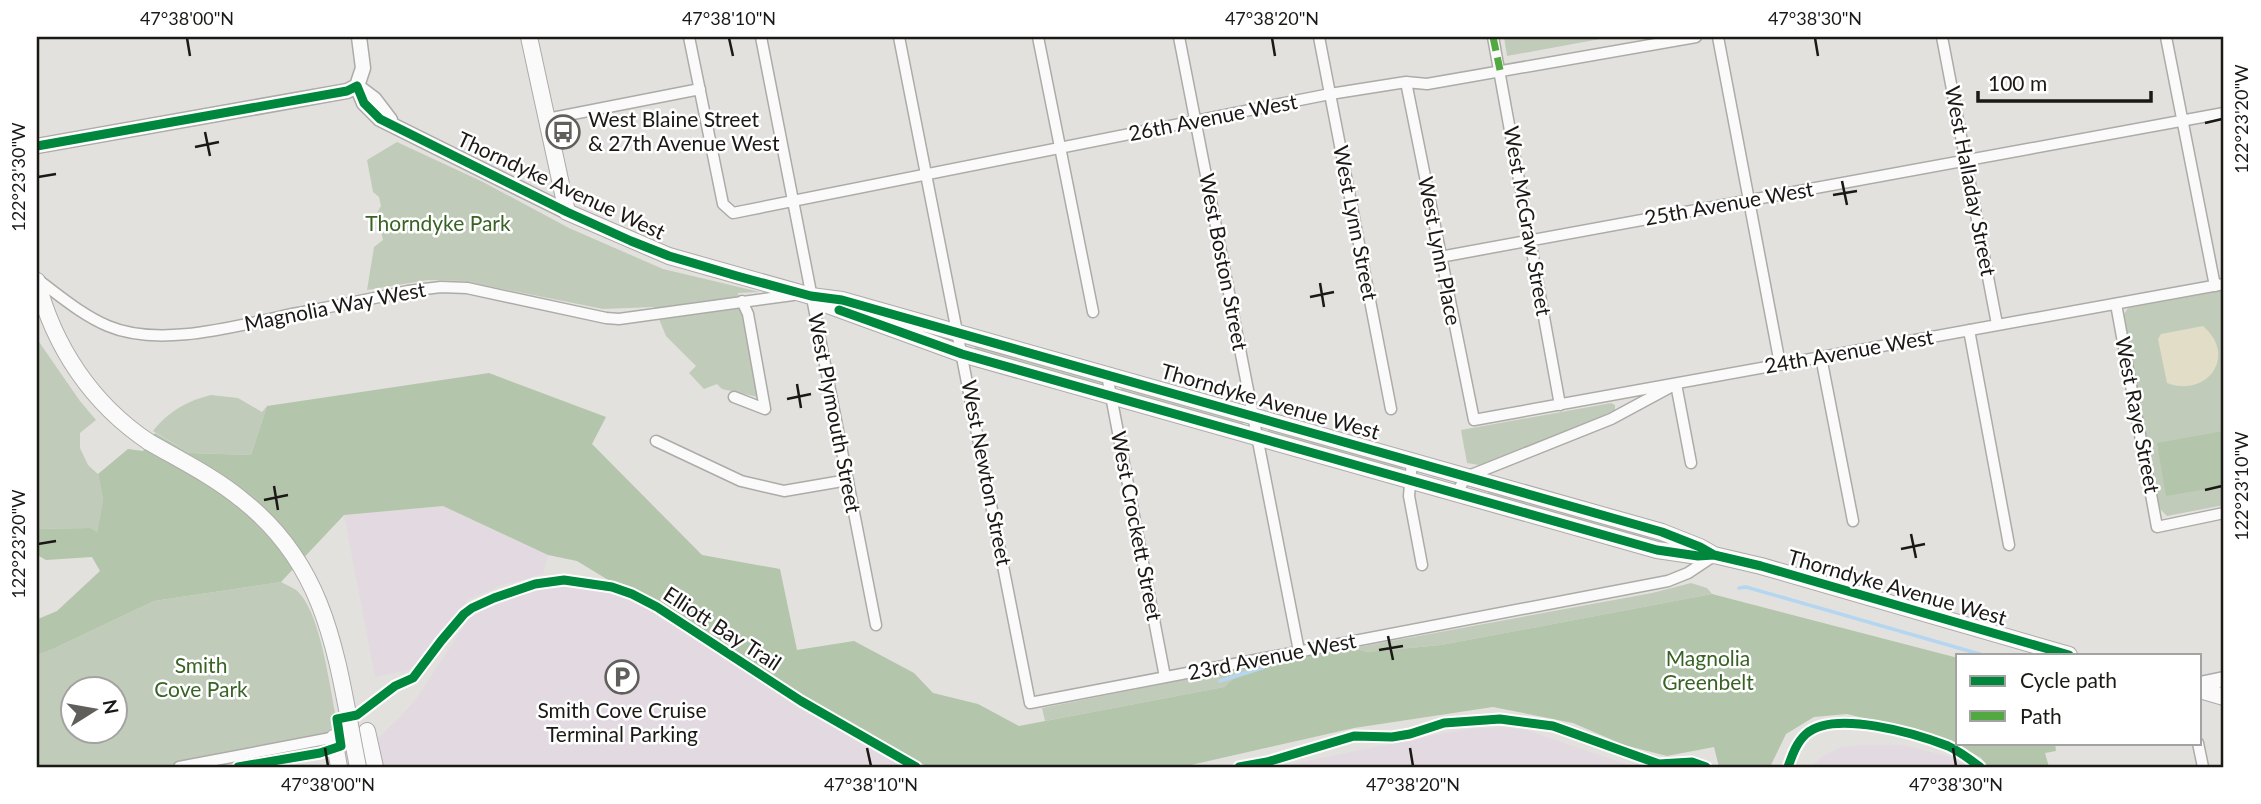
<svg xmlns="http://www.w3.org/2000/svg" width="2261" height="804" font-family="Lato,sans-serif">
	<rect width="100%" height="100%" fill="#e3e1dd"/>
	<path fill="#e2d9e1" d="M443 506 548 555 543 574 502 585 469 599 419 661 409 670 375 677 344 515Z
		M562 584 601 588 621 593 647 606 806 709 904 767H330L326 759 379 737 400 717 416 699 472 614 495 600 513 594Z
		M1503 727 1526 730 1634 767H1277L1434 735 1470 729Z
		M1858 745H1903L1947 756 1967 767H1811L1823 756 1841 747Z"/>
	<path fill="#c0ccb9" fill-rule="evenodd" d="M1504 37H1611L1507 56Z
		M397 142 483 182 569 228 663 269 760 292 738 293 758 397 722 389 717 384 704 389 689 373 696 366 666 336 654 307 603 309 463 281 428 280 367 290 374 247 383 240 377 213 381 206 379 197 373 192 367 160Z
		M2224 290V505L2167 516 2160 509 2122 317 2128 308Z
		M37 339 80 401 96 420 80 433V448L88 465 98 474 103 499 97 532 89 528 37 529Z
		M976 346 1105 381 1106 387 973 351Z
		M1123 387 1239 420 1243 422V427L1119 391Z
		M211 395 238 398 262 412 267 406 251 455 189 453 153 431C169 411 187 401 211 395Z
		M1611 403 1615 405V410L1602 416 1479 465 1467 463 1461 430Z
		M1268 429 1402 466 1404 471 1268 434Z
		M1489 491 1660 539 1661 543 1487 494Z
		M281 582C286 585 292 587 296 590 323 612 331 701 340 736L179 767H37V655L53 649 154 601ZM74 688H116V730H74Z
		M1691 583 1707 588 1712 594 1441 645 1367 652 1353 648 1652 593Z
		M1267 663 1264 669 1233 679 1224 687 1045 721 1042 708Z"/>
	<path fill="#b3c5aa" d="M489 373 606 417 592 444 702 555 780 569 797 650 854 641 914 673 933 693 978 704 1019 726 1224 687 1233 679 1264 669 1268 663 1353 648 1367 652 1441 645 1712 594 1958 658V743H2055L2056 751 2045 753 2049 767H1988L1981 758 1945 738 1847 714 1814 717 1786 734 1770 767H1719L1714 747 1667 756 1624 745 1573 723 1493 707 1354 728 1182 767H928L786 688 577 561 548 555 443 506 344 515 281 582 154 601 53 649 37 655 38 619 57 611 100 571 92 557 46 560 37 555V529L90 528 97 532 103 499 98 474 128 449 143 451 155 433 189 453 251 455 267 406Z
		M2224 431V486L2166 496 2157 443Z"/>
	<path fill="#e2ddc6" d="M2203 326C2238 356 2207 398 2167 383L2158 339 2161 334Z"/>
	<g fill="none" stroke-linecap="round" stroke-linejoin="round">
		<path stroke="#b5d6f1" stroke-width="3.5" d="M1739 588 1746 587 1983 655
			M1220 681 1264 667"/>
		<defs>
			<path id="minor" d="M689 37 723 204 733 213 1330 94 1406 82 1427 84 1696 37
				M761 37 876 625
				M899 37 1030 703 1668 581 1688 573 1712 557
				M1038 37 1093 312
				M1179 37 1299 651
				M1319 37 1391 409
				M1493 37 1560 405
				M1718 37 1780 364
				M1942 37 1997 324
				M2166 37 2215 286
				M1406 82 1474 420 2224 284
				M547 119 700 89
				M1440 257 2224 113
				M37 279C60 296 82 315 108 326 162 349 242 324 298 313 334 306 371 299 408 291L441 287 467 288 606 318 619 319 793 295
				M742 301 748 314 765 409
				M2116 304 2157 527 2224 513
				M1969 330 2009 545
				M1821 357 1853 521
				M1107 375 1165 677
				M734 397 765 409
				M656 441 741 481 784 491 848 480
				M1412 461 1409 496 1422 565
				M1456 494 1466 477 1611 419 1676 384 1691 463
				M2198 743 2203 767
				M179 767 357 733"/>
			<path id="tertiary" d="M357 86 364 103 380 119 567 212
				M357 86 363 68 359 37
				M358 87 374 99 390 120
				M37 146 347 91 357 86
				M2200 684 2224 679"/>
			<path id="secondary" d="M529 37 567 212 669 256 811 296 842 300 1662 532 1700 547 1714 555
				M37 281C54 347 92 404 149 442
				M822 303 962 354 1657 550 1698 556 1714 555 1761 566 2069 655
				M2200 690 2224 697
				M367 731 375 767
				M334 738 339 767"/>
		</defs>
		<use href="#minor" stroke="#adaba8" stroke-width="13"/>
		<use href="#tertiary" stroke="#adaba8" stroke-width="17"/>
		<use href="#secondary" stroke="#adaba8" stroke-width="18"/>
		<use href="#minor" stroke="#fbfafa" stroke-width="10"/>
		<use href="#tertiary" stroke="#fbfafa" stroke-width="14"/>
		<use href="#secondary" stroke="#fbfafa" stroke-width="16"/>
		<defs>
			<path id="secondary-bridge" d="M149 442C180 460 213 476 241 499 331 569 337 663 358 767"/>
		</defs>
		<use href="#secondary-bridge" stroke="#adaba8" stroke-width="18" stroke-linecap="butt"/>
		<use href="#secondary-bridge" stroke="#fbfafa" stroke-width="16"/>
		<path stroke="#52a942" stroke-width="7" stroke-dasharray="14 7" stroke-linecap="butt" d="M1493 37 1500 70"/>
		<defs>
			<path id="cycleway" d="M357 86 364 103 380 119 567 212 631 241 669 256 737 276 811 296 842 300 1662 532 1700 547 1714 555
				M37 146 347 91 357 86
				M839 310 962 354 1657 550 1698 556 1714 555 1761 566 2069 655
				M238 767 320 753 341 746 337 719 357 715 395 686 413 678 441 641 464 614 472 608 494 598 535 584 564 580 612 587 632 594 657 607 801 701 916 767
				M1239 767 1267 762 1354 736 1392 737 1410 734 1444 723 1500 719 1553 726 1659 764 1692 762 1706 767
				M1788 767C1792 756 1796 743 1806 734 1834 709 1917 734 1948 746 1959 751 1971 760 1980 767"/>
		</defs>
		<use href="#cycleway" stroke="#fff" stroke-width="13"/>
		<use href="#cycleway" stroke="#00873e" stroke-width="9"/>
	</g>
	<path fill="none" stroke="#1a1916" stroke-width="2.5" d="M187 38 190 56M729 38 733 56M1272 38 1275 56M1815 38 1818 56M2205 123 2222 119M205 132 210 156M195 147 219 142M38 177 56 174M1842 181 1847 205M1833 195 1857 191M1320 283 1324 307M1310 297 1334 292M797 384 801 408M787 399 811 394M274 486 278 510M2205 490 2222 486M264 500 288 495M1911 534 1916 558M38 544 56 541M1901 549 1925 544M1388 636 1393 660M1379 650 1403 646M325 748 328 766M867 748 871 766M1410 748 1413 766M1953 748 1956 766"/>
	<defs>
		<symbol id="bus-ring" viewBox="-11 -11 22 22"><circle r="9.5" fill="#fff" stroke="#605f5c" stroke-width="1.5"/><path d="M-5-6H5V4H4V6H2V4H-2V6H-4V4H-5ZM-3.5-4V0h7V-4ZM-3.5 1.2v1.5H-2V1.2ZM2 1.2v1.5H3.5V1.2Z" fill="#605f5c"/></symbol>
		<symbol id="parking-ring" viewBox="-11 -11 22 22"><circle r="9.5" fill="#fff" stroke="#605f5c" stroke-width="1.5"/><path d="M-3.5-5.5H1a3.5 3.5 0 0 1 0 7H-1V5.5H-3.5ZM-1-3.4V-.6H.8a1.4 1.4 0 0 0 0-2.8Z" fill="#605f5c"/></symbol>
	</defs>
	<g fill-rule="evenodd">
		<use href="#bus-ring" x="544" y="113" width="38" height="38"/>
		<use href="#parking-ring" x="603" y="658" width="38" height="38"/>
	</g>
	<g text-anchor="middle" stroke-width="5" stroke-linejoin="round" paint-order="stroke">
		<g font-size="21" fill="#1a1916" stroke="#fff">
			<text transform="translate(1213 118) rotate(-11)" y="7">26th Avenue West</text>
			<text transform="translate(1970 181) rotate(79)" y="7">West Halladay Street</text>
			<text transform="translate(561 186) rotate(25)" y="7">Thorndyke Avenue West</text>
			<text transform="translate(1729 204) rotate(-10)" y="7">25th Avenue West</text>
			<text transform="translate(1527 221) rotate(80)" y="7">West McGraw Street</text>
			<text transform="translate(1355 223) rotate(79)" y="7">West Lynn Street</text>
			<text transform="translate(1439 251) rotate(79)" y="7">West Lynn Place</text>
			<text transform="translate(1223 262) rotate(79)" y="7">West Boston Street</text>
			<text transform="translate(335 307) rotate(-11)" y="7">Magnolia Way West</text>
			<text transform="translate(1849 352) rotate(-10)" y="7">24th Avenue West</text>
			<text transform="translate(1270 402) rotate(16)" y="7">Thorndyke Avenue West</text>
			<text transform="translate(834 413) rotate(79)" y="7">West Plymouth Street</text>
			<text transform="translate(2137 415) rotate(79)" y="7">West Raye Street</text>
			<text transform="translate(986 473) rotate(79)" y="7">West Newton Street</text>
			<text transform="translate(1136 526) rotate(79)" y="7">West Crockett Street</text>
			<text transform="translate(1897 588) rotate(16)" y="7">Thorndyke Avenue West</text>
			<text transform="translate(722 629) rotate(33)" y="7">Elliott Bay Trail</text>
			<text transform="translate(1272 657) rotate(-11)" y="7">23rd Avenue West</text>
		</g>
		<g font-size="21" fill="#1a1916" stroke="#fff" text-anchor="start">
			<text x="588" y="127">West Blaine Street<tspan x="588" dy="24">&amp; 27th Avenue West</tspan></text>
			<text x="622" y="718" text-anchor="middle">Smith Cove Cruise<tspan x="622" dy="24">Terminal Parking</tspan></text>
		</g>
		<g font-size="21" fill="#386325" stroke="#fff">
			<text x="438" y="231">Thorndyke Park</text>
			<text x="1708" y="666">Magnolia<tspan x="1708" dy="24">Greenbelt</tspan></text>
			<text x="201" y="673">Smith<tspan x="201" dy="24">Cove Park</tspan></text>
		</g>
	</g>
	<rect width="2261" height="804" fill="none" stroke="#ffffff" stroke-width="77"/>
	<rect x="1956" y="654" width="245" height="91" fill="#ffffff" stroke="#a3a3a2" stroke-width="2"/>
	<rect x="1970" y="676" width="35" height="10" fill="#00873e" stroke="#a3a3a2" stroke-width="2"/>
	<text x="2020" y="688" font-size="21" fill="#1a1916">Cycle path</text>
	<rect x="1970" y="711" width="35" height="10" fill="#52a942" stroke="#a3a3a2" stroke-width="2"/>
	<text x="2020" y="724" font-size="21" fill="#1a1916">Path</text>
	<g transform="translate(94 710) rotate(79)"><circle r="33" fill="#ffffff" stroke="#a3a3a2" stroke-width="2"/>
	<path d="M0-5L12 26L0 18L-12 26Z" fill="#605f5c"/>
	<text y="-10" font-size="19" font-weight="bold" text-anchor="middle" fill="#1a1916">N</text>
	</g>
	<path d="M1978 91v10h173v-10" fill="none" stroke="#1a1916" stroke-width="3.5"/>
	<text x="1988" y="91" font-size="21" fill="#1a1916" stroke="#ffffff" stroke-width="5" paint-order="stroke">100 m</text>
	<rect x="38" y="38" width="2184" height="728" fill="none" stroke="#1a1916" stroke-width="2.5"/>
	<g font-size="18" text-anchor="middle" fill="#1a1916">
		<text x="187" y="25">47°38'00"N</text>
		<text x="729" y="25">47°38'10"N</text>
		<text x="1272" y="25">47°38'20"N</text>
		<text x="1815" y="25">47°38'30"N</text>
		<text transform="translate(2242 119) rotate(-90)" y="6">122°23'20"W</text>
		<text transform="translate(19 177) rotate(-90)" y="6">122°23'30"W</text>
		<text transform="translate(2242 486) rotate(-90)" y="6">122°23'10"W</text>
		<text transform="translate(19 544) rotate(-90)" y="6">122°23'20"W</text>
		<text x="328" y="791">47°38'00"N</text>
		<text x="871" y="791">47°38'10"N</text>
		<text x="1413" y="791">47°38'20"N</text>
		<text x="1956" y="791">47°38'30"N</text>
	</g>
</svg>
